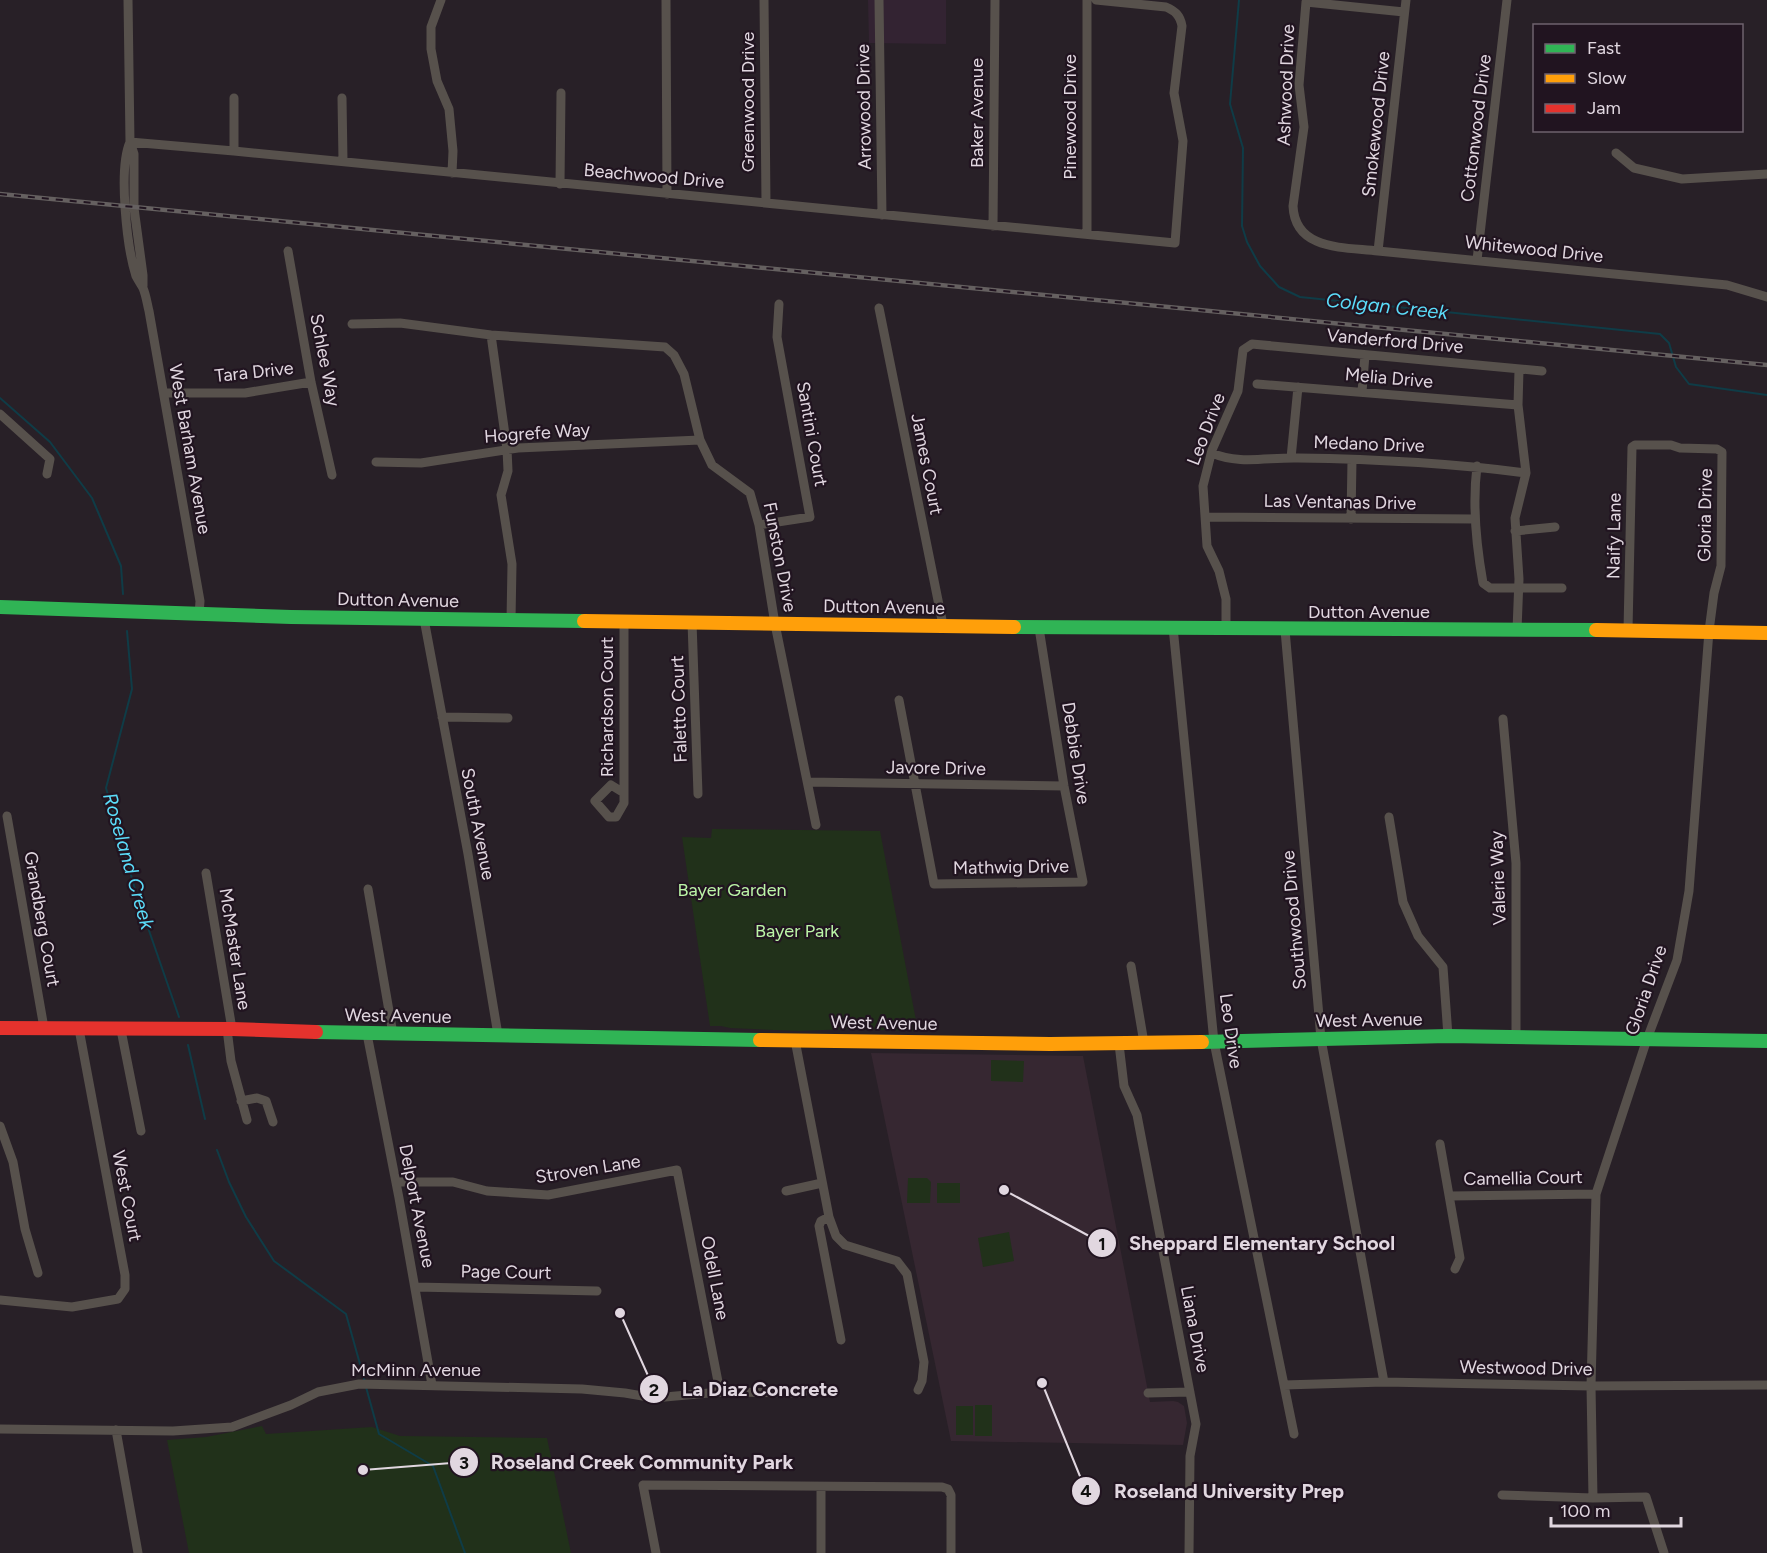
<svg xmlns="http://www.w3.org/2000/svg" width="1767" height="1553" font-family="Figtree,sans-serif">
	<rect width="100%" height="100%" fill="#282027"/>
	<path fill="#332332" d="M868 0H946V44L869 43Z"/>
	<path fill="#362731" d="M871 1053 1083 1056 1150 1402 1173 1401 1178 1402 1184 1406 1187 1423 1183 1445 951 1441Z"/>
	<path fill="#21311a" d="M712 829 880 831 918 1031 848 1029 799 1031 730 1028 721 1026H710L682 837 711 838Z
		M991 1060 1024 1061 1023 1082 991 1081Z
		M908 1178H927L931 1182 930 1203H907Z
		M937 1183H960V1203H937Z
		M1009 1232 1014 1261 983 1267 978 1238Z
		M975 1405H992V1436H975Z
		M956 1406H973V1435H956Z
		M262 1426 266 1434 372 1427 400 1436 547 1438 571 1553H189L167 1440 206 1437Z"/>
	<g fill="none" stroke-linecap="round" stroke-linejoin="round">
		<path stroke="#0f3c47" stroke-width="2" d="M1239 0 1230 104 1243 148 1242 226 1247 242 1260 266 1279 287 1300 297 1660 334 1669 343 1676 367 1689 384 1767 395
			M0 398 50 442 92 498 121 566 123 594
			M127 631 132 689 106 788 137 896 179 1017
			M188 1045 205 1119
			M217 1150 229 1182 246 1217 274 1261 346 1314 365 1382
			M366 1387 379 1434 433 1466 465 1553"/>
		<path stroke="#57514c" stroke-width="9" d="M128 0 130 142 134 154V208L143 275V286
			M441 0 431 27V49L437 81 449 109 453 151 452 173
			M666 0 667 194
			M764 0 766 203
			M879 0 882 215
			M1404 12 1306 2 1299 85 1304 127 1293 206C1295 251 1345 247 1378 251L1727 285 1767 297
			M234 98V151
			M342 98 343 161
			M130 142 234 151 1175 243 1183 141 1174 93 1182 26C1180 15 1175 11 1166 7L1096 0
			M130 142C118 169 127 248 136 276 138 280 141 284 143 288 146 295 147 303 149 311L200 601 199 615
			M1616 153 1634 168 1682 179 1767 174
			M560 184 561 93
			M993 226 995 0
			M1087 234V0
			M288 251 311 382 332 475
			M1378 251 1406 0
			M1477 260 1507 0
			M879 308 943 625
			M352 324 400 323 491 335 665 347 674 355 684 374 700 440 712 465 750 493 759 525 775 624 816 825
			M491 335 507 449 508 471 501 495 512 564 511 620
			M1257 384 1518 405
			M1362 392 1365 355
			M164 393H245L311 382
			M0 414 50 459 47 474
			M1212 453C1238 465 1269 457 1298 458 1374 459 1450 463 1526 473
			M1291 458 1298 387
			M376 462 421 463 518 448 700 440
			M1477 466C1472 506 1476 544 1483 583L1490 588H1562
			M1206 517 1474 519
			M1351 519 1352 460
			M759 525 810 517 777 337 779 304
			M1515 531 1555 527
			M424 619 468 854 498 1035
			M624 622V803L616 817H609L595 801 611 785 624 793
			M692 622 698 794
			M1173 627 1214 1042 1294 1434
			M1226 629V599L1219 571 1207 546 1203 486 1212 450 1238 391 1243 350 1252 344 1542 371
			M1285 630 1321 1039 1384 1382
			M1517 630 1519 579 1515 518 1526 473 1518 405 1519 370
			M899 700 934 884 1083 882 1064 786 1039 628
			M442 717 508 718
			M1503 719 1516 863V1036
			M808 782 1064 786
			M7 816 44 1028
			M1389 817 1403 902 1418 936 1443 967 1448 1036
			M206 873 232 1029
			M368 889 393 1034
			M1131 966 1144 1043
			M227 1029 231 1061 247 1120
			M121 1030 141 1131
			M367 1034 399 1198 432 1385
			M795 1040 829 1217 836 1236 845 1245 897 1261 907 1274 924 1362 922 1381 918 1390
			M1119 1044 1124 1086 1137 1115 1196 1424 1190 1456 1189 1553
			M241 1101 257 1098 266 1101 273 1122
			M0 1126 13 1162 25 1229 38 1273
			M1440 1144 1460 1258 1455 1269
			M396 1182H453L487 1191 548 1195 677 1170 720 1392
			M786 1191 822 1183
			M1450 1196 1596 1194
			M829 1217 821 1221 819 1226 841 1340
			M415 1287 597 1291
			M0 1300 72 1307 118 1299 125 1289V1275L79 1029
			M1284 1385 1384 1382 1591 1386 1767 1385
			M1148 1393 1190 1392
			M0 1429 173 1431 232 1427 291 1405 318 1392 359 1384 582 1389 625 1393 654 1398 720 1392 803 1393
			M116 1430 138 1553
			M1502 1495 1593 1498 1646 1497 1664 1553
			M1593 1498 1591 1386 1596 1194 1647 1039 1677 960 1689 891 1709 631 1714 593 1721 566 1722 452 1717 449 1680 448 1671 445H1635L1632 447 1628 630
			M656 1553 643 1485 942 1487 948 1489 951 1495V1553
			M821 1553V1487"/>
		<path stroke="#30b455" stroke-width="14" d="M0 607 291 617 584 621
			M1014 627 1596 630
			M316 1032 760 1040
			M1202 1042 1448 1036 1767 1041"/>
		<path stroke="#ff9f0a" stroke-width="14" d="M584 621 1014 627
			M1596 630 1767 633
			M760 1040 1050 1044 1202 1042"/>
		<path stroke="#e5322d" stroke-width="14" d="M0 1028 232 1029 316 1032"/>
		<defs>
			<path id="rail" d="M0 194 1767 365"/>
		</defs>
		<use href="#rail" stroke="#656060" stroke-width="4.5"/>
		<use href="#rail" stroke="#211420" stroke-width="2" stroke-dasharray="7" stroke-linecap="butt"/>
	</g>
	<g text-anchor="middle" stroke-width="4.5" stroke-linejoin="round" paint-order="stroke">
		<g font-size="18" fill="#e1d7e0" stroke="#211420">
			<text transform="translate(1286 85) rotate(-88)" y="6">Ashwood Drive</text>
			<text transform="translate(748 102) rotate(-90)" y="6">Greenwood Drive</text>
			<text transform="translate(864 107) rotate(-91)" y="6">Arrowood Drive</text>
			<text transform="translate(977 113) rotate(-90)" y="6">Baker Avenue</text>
			<text transform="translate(1070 117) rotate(-90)" y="6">Pinewood Drive</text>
			<text transform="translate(1376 124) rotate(-84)" y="6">Smokewood Drive</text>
			<text transform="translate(1476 128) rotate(-83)" y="6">Cottonwood Drive</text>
			<text transform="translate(654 176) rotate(5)" y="6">Beachwood Drive</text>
			<text transform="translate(1534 249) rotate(6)" y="6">Whitewood Drive</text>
			<text transform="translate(1395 341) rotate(5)" y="6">Vanderford Drive</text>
			<text transform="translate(325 360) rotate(79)" y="6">Schlee Way</text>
			<text transform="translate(254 372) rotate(-6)" y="6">Tara Drive</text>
			<text transform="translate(1389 378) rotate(5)" y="6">Melia Drive</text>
			<text transform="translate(1206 429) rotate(-69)" y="6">Leo Drive</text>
			<text transform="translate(537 433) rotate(-4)" y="6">Hogrefe Way</text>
			<text transform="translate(812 434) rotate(80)" y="6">Santini Court</text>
			<text transform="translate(1369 444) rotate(2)" y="6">Medano Drive</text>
			<text transform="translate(190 449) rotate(80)" y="6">West Barham Avenue</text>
			<text transform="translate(927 464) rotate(79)" y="6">James Court</text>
			<text transform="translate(1340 502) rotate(1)" y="6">Las Ventanas Drive</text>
			<text transform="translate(1705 515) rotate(-89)" y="6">Gloria Drive</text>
			<text transform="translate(1614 536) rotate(-89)" y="6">Naify Lane</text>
			<text transform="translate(780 557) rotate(79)" y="6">Funston Drive</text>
			<text transform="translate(398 600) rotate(1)" y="6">Dutton Avenue</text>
			<text transform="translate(884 607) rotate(1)" y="6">Dutton Avenue</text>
			<text x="1369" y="618">Dutton Avenue</text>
			<text transform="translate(607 707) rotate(-90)" y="6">Richardson Court</text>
			<text transform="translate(679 709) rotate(-92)" y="6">Faletto Court</text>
			<text transform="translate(1076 753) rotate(81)" y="6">Debbie Drive</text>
			<text transform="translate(936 768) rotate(1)" y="6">Javore Drive</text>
			<text transform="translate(478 824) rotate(79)" y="6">South Avenue</text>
			<text transform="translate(1011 867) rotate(-1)" y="6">Mathwig Drive</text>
			<text transform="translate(1498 878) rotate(-92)" y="6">Valerie Way</text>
			<text transform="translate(42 919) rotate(80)" y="6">Grandberg Court</text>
			<text transform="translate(1294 920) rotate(-95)" y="6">Southwood Drive</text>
			<text transform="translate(235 949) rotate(81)" y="6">McMaster Lane</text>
			<text transform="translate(1646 990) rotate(-71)" y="6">Gloria Drive</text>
			<text transform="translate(398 1016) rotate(1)" y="6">West Avenue</text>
			<text transform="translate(1369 1020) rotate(-1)" y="6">West Avenue</text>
			<text transform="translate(884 1023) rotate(1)" y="6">West Avenue</text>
			<text transform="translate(1231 1031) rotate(82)" y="6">Leo Drive</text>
			<text transform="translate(588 1169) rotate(-9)" y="6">Stroven Lane</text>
			<text transform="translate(1523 1178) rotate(-1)" y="6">Camellia Court</text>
			<text transform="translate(127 1196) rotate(79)" y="6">West Court</text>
			<text transform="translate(417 1206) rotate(79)" y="6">Delport Avenue</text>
			<text transform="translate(506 1272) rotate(1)" y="6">Page Court</text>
			<text transform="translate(715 1278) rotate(79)" y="6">Odell Lane</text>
			<text transform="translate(1195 1329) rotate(79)" y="6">Liana Drive</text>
			<text transform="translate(1526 1368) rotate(1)" y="6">Westwood Drive</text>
			<text x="416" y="1376">McMinn Avenue</text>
		</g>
		<g font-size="18" fill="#bbf5a7" stroke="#211420">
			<text x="732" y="896">Bayer Garden</text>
			<text x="797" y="937">Bayer Park</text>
		</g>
		<g font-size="20" font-style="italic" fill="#5bdcf9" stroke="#211420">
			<text transform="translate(1387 306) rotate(6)" y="7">Colgan Creek</text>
			<text transform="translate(129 861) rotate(74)" y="7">Roseland Creek</text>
		</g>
	</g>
	<path fill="none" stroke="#e1d7e0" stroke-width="2" d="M1004 1190L1102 1243M620 1313L654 1389M363 1470L464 1462M1042 1383L1086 1491"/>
	<g fill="#e1d7e0" stroke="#211420" stroke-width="2">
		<circle cx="1004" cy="1190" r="6"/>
		<circle cx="620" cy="1313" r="6"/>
		<circle cx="363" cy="1470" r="6"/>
		<circle cx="1042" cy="1383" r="6"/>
		<circle cx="1102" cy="1243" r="15"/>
		<circle cx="654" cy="1389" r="15"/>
		<circle cx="464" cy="1462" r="15"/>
		<circle cx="1086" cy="1491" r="15"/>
	</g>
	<g font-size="18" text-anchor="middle" font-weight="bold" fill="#111">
		<text x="1102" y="1250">1</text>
		<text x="654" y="1396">2</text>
		<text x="464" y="1469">3</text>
		<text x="1086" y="1497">4</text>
	</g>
	<g font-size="20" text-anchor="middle" font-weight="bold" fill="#e1d7e0" stroke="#211420" stroke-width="4.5" stroke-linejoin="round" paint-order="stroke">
		<text x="1262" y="1250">Sheppard Elementary School</text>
		<text x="760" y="1396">La Diaz Concrete</text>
		<text x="642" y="1469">Roseland Creek Community Park</text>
		<text x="1229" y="1498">Roseland University Prep</text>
	</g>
	<rect x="1533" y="24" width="210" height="108" fill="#211420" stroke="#6e626d" stroke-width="1.5"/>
	<rect x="1545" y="44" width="30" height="9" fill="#30b455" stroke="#6e626d" stroke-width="1.5"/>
	<text x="1587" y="54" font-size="18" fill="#e1d7e0">Fast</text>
	<rect x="1545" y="74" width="30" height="9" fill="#ff9f0a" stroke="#6e626d" stroke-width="1.5"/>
	<text x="1587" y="84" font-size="18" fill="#e1d7e0">Slow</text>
	<rect x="1545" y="104" width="30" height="9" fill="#e5322d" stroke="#6e626d" stroke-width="1.5"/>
	<text x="1587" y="114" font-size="18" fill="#e1d7e0">Jam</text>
	<path d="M1551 1517v9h130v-9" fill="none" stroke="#e1d7e0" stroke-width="3"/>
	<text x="1560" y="1517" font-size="18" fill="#e1d7e0" stroke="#211420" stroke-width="4.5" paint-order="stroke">100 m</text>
</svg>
